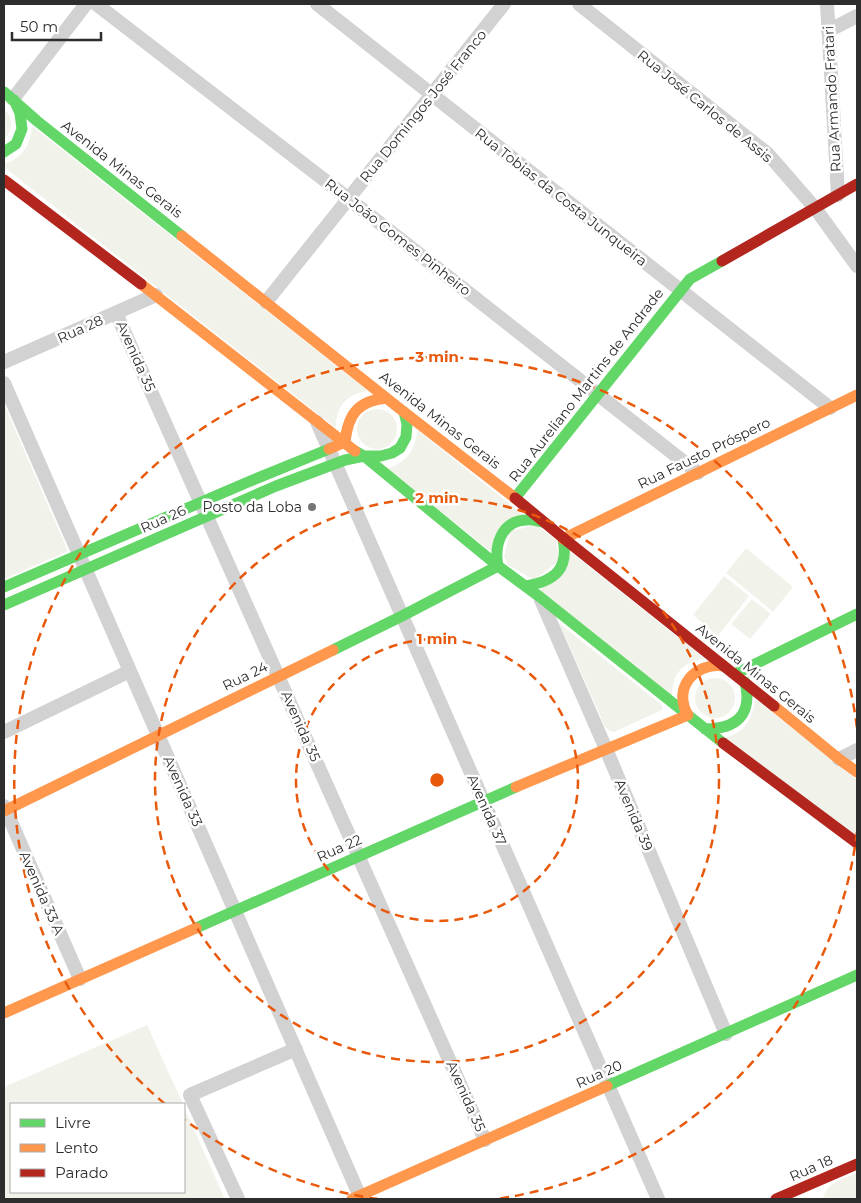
<svg xmlns="http://www.w3.org/2000/svg" width="861" height="1203" font-family="Montserrat,sans-serif">
	<rect width="100%" height="100%" fill="#fff"/>
	<path fill="#f1f3eb" d="M4 109C14 118 13 130 4 140Z
		M32 126 368 391C348 393 335 407 336 428L4 167V164C22 158 31 145 32 126Z
		M4 404 68 551 4 579Z
		M357 429a20 20 0 1 1 40 0a20 20 0 1 1-40 0Z
		M417 430 526 517 493 553 387 469C406 463 416 449 417 430Z
		M536 525 556 540 559 561 534 580 508 565 504 556 511 531Z
		M746 548 793 587 773 612 726 573Z
		M570 552 705 659C683 661 672 674 672 696L540 591Z
		M724 576 749 596 718 636 693 615Z
		M752 599 771 614 750 639 731 624Z
		M559 623 662 705 663 708 662 710 614 732C605 731 603 723 600 715Z
		M695 698a20 20 0 1 1 40 0a20 20 0 1 1-40 0Z
		M755 699 857 780V842L725 738C747 730 752 720 755 699Z
		M147 1025 183 1104H11V1192H184V1107L225 1199H4V1087Z
		M857 1173V1199H823C825 1183 844 1179 857 1173Z"/>
	<g fill="none" stroke-linecap="round" stroke-linejoin="round">
		<path stroke="#d2d2d2" stroke-width="14" d="M96 4 349 199 698 473
			M317 4 830 408
			M579 4 768 154 815 208 857 266
			M827 4 838 195
			M828 31 857 16
			M13 99 86 4
			M266 302 504 4
			M116 313 485 1140
			M4 362 156 295
			M4 383 361 1199
			M317 422 658 1199
			M541 600 606 749 726 1034
			M4 732 130 671
			M839 759 857 750
			M4 806 80 979
			M238 1199 190 1095 296 1049"/>
		<path stroke="#63d668" stroke-width="11" d="M4 92 37 121 182 236
			M4 152 16 144 22 129 20 113 14 100
			M355 451 364 456 498 566 540 597 723 743
			M515 498 690 279 722 261
			M526 586C555 581 569 569 563 539
			M4 587 248 482 329 449
			M4 605 276 486 345 460 364 456H381L392 453 400 448 406 437 407 424 404 412
			M333 650 402 616 498 566C494 546 501 521 526 520 531 519 537 521 542 522
			M735 674 857 614
			M705 729C736 729 753 715 745 682
			M196 928 516 787
			M607 1086 857 975"/>
		<path stroke="#ff974d" stroke-width="11" d="M182 236 404 412 515 498
			M141 284 355 451
			M329 449 345 442C348 414 358 401 386 398
			M563 539 857 395
			M774 706 839 759 857 772
			M516 787 688 715C672 688 695 662 724 666
			M4 811 333 650
			M4 1013 196 928
			M352 1199 607 1086"/>
		<path stroke="#b3261e" stroke-width="11" d="M4 180 141 284
			M722 261 857 184
			M515 498 567 541 774 706
			M723 743 857 843
			M776 1199 857 1164"/>
	</g>
	<g fill="none" stroke="#e8590c" stroke-width="2.5" stroke-dasharray="9 6">
		<circle cx="437" cy="780" r="141"/>
		<circle cx="437" cy="780" r="282"/>
		<path d="M857 832A423 423 0 0 1 496 1199M378 1199A423 423 0 0 1 185 1120M165 1104A423 423 0 1 1 857 728"/>
	</g>
	<circle fill="#767676" stroke="#fff" stroke-width="2" cx="312" cy="507" r="5"/>
	<g text-anchor="middle" stroke-width="5" stroke-linejoin="round" paint-order="stroke">
		<g font-size="14" fill="#2d2d2d" stroke="#fff">
			<text transform="translate(832 99) rotate(-93)" y="5">Rua Armando Fratari</text>
			<text transform="translate(423 106) rotate(-51)" y="5">Rua Domingos José Franco</text>
			<text transform="translate(705 106) rotate(39)" y="5">Rua José Carlos de Assis</text>
			<text transform="translate(122 169) rotate(38)" y="5">Avenida Minas Gerais</text>
			<text transform="translate(561 197) rotate(38)" y="5">Rua Tobias da Costa Junqueira</text>
			<text transform="translate(398 237) rotate(38)" y="5">Rua João Gomes Pinheiro</text>
			<text transform="translate(80 329) rotate(-24)" y="5">Rua 28</text>
			<text transform="translate(136 356) rotate(66)" y="5">Avenida 35</text>
			<text transform="translate(586 385) rotate(-52)" y="5">Rua Aureliano Martins de Andrade</text>
			<text transform="translate(440 420) rotate(38)" y="5">Avenida Minas Gerais</text>
			<text transform="translate(704 453) rotate(-26)" y="5">Rua Fausto Próspero</text>
			<text transform="translate(163 519) rotate(-24)" y="5">Rua 26</text>
			<text transform="translate(756 673) rotate(39)" y="5">Avenida Minas Gerais</text>
			<text transform="translate(245 676) rotate(-26)" y="5">Rua 24</text>
			<text transform="translate(301 726) rotate(66)" y="5">Avenida 35</text>
			<text transform="translate(183 791) rotate(66)" y="5">Avenida 33</text>
			<text transform="translate(487 810) rotate(66)" y="5">Avenida 37</text>
			<text transform="translate(634 815) rotate(67)" y="5">Avenida 39</text>
			<text transform="translate(339 848) rotate(-24)" y="5">Rua 22</text>
			<text transform="translate(42 893) rotate(66)" y="5">Avenida 33 A</text>
			<text transform="translate(599 1074) rotate(-24)" y="5">Rua 20</text>
			<text transform="translate(466 1096) rotate(66)" y="5">Avenida 35</text>
			<text transform="translate(811 1168) rotate(-24)" y="5">Rua 18</text>
		</g>
		<g font-size="14" fill="#2d2d2d" stroke="#fff" text-anchor="end">
			<text x="302" y="512">Posto da Loba</text>
		</g>
	</g>
	<circle cx="437" cy="780" r="8" fill="#e8590c" stroke="#fff" stroke-width="2.5"/>
	<g font-size="15" text-anchor="middle" font-weight="bold" fill="#e8590c" stroke="#fff" stroke-width="5" stroke-linejoin="round" paint-order="stroke">
		<text x="437" y="362">3 min</text>
		<text x="437" y="503">2 min</text>
		<text x="437" y="644">1 min</text>
	</g>
	<rect width="861" height="1203" fill="none" stroke="#2d2d2d" stroke-width="10"/>
	<rect x="10" y="1103" width="175" height="90" fill="#ffffff" stroke="#ababab"/>
	<rect x="20" y="1119" width="25" height="8" fill="#63d668" stroke="#ababab"/>
	<text x="55" y="1128" font-size="15" fill="#2d2d2d">Livre</text>
	<rect x="20" y="1144" width="25" height="8" fill="#ff974d" stroke="#ababab"/>
	<text x="55" y="1153" font-size="15" fill="#2d2d2d">Lento</text>
	<rect x="20" y="1169" width="25" height="8" fill="#b3261e" stroke="#ababab"/>
	<text x="55" y="1178" font-size="15" fill="#2d2d2d">Parado</text>
	<path d="M12 32v8h89v-8" fill="none" stroke="#2d2d2d" stroke-width="2.5"/>
	<text x="20" y="32" font-size="15" fill="#2d2d2d" stroke="#ffffff" stroke-width="4" paint-order="stroke">50 m</text>
</svg>
